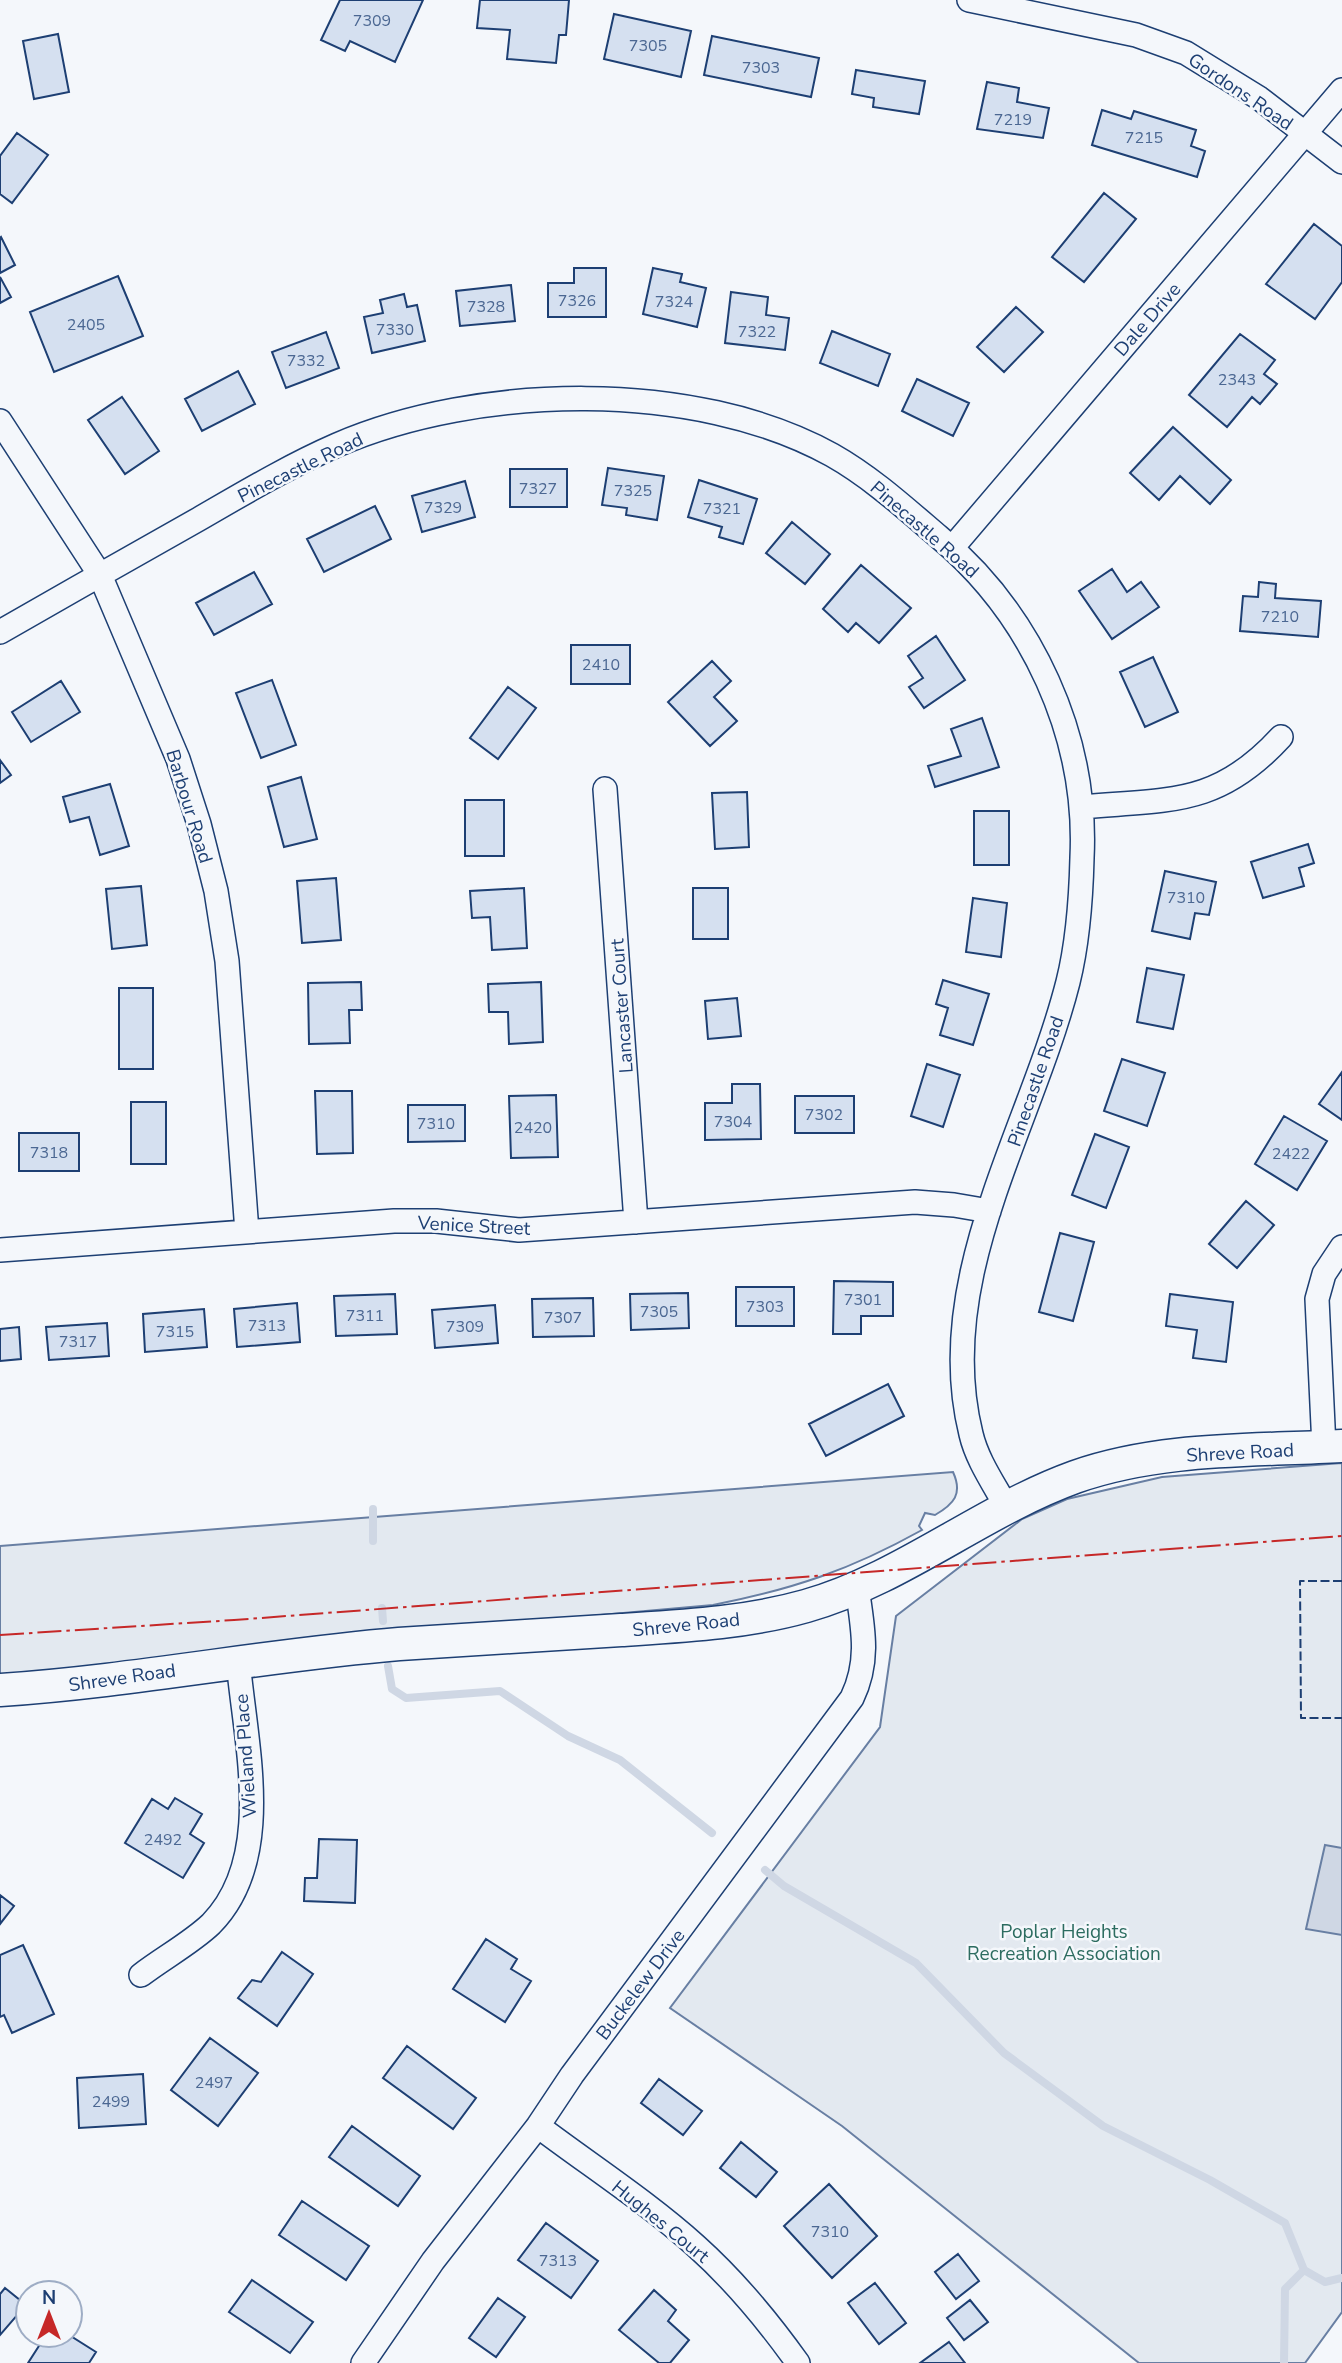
<svg xmlns="http://www.w3.org/2000/svg" width="1342" height="2363" font-family="'Nunito Sans',sans-serif">
	<rect width="100%" height="100%" fill="#f4f7fb"/>
	<path fill="#e3e9f0" stroke="#687fa3" stroke-width="2" d="M1342 1463V2312L1305 2363H1139L842 2126 670 2008 880 1727 896 1616 1022 1519 1067 1499 1162 1477Z
		M953 1472C963 1494 954 1504 935 1515L925 1513 919 1526 922 1530C850 1570 794 1589 713 1605L239 1647 106 1668 0 1678V1546Z"/>
	<path fill="#cfd7e4" stroke="#687fa3" stroke-width="2" d="M1325 1845 1342 1848V1935L1306 1929Z"/>
	<g fill="none" stroke-linecap="round" stroke-linejoin="round">
		<path stroke="#cfd7e4" stroke-width="8" d="M373 1541V1509
			M382 1608 383 1621
			M388 1666 392 1689 406 1698 500 1691 568 1736 620 1760 712 1833
			M765 1870 784 1886 916 1963 1004 2053 1103 2126 1210 2180 1285 2223 1304 2270 1325 2282 1342 2278
			M1284 2363 1285 2289 1304 2270"/>
	</g>
	<path fill="#d5e0f0" stroke="#1d3f73" stroke-width="2" d="M340 0H423L395 62 350 41 345 51 321 40Z
		M480 0H569L566 35H559L556 63 507 59 510 30 477 28Z
		M614 14 691 31 681 77 604 59Z
		M58 34 69 92 34 99 23 41Z
		M712 36 819 58 811 97 704 75Z
		M856 70 925 81 919 114 873 107 874 98 852 94Z
		M987 82 1019 88 1017 102 1049 108 1043 138 977 129Z
		M1102 110 1131 119 1134 111 1196 130 1191 146 1205 151 1197 177 1092 145Z
		M17 133 48 155 12 203 0 194V156Z
		M1104 193 1136 219 1084 282 1052 257Z
		M1314 224 1342 246V282L1315 319 1266 284Z
		M1 237 15 265 0 273V238Z
		M574 268H606V317H548V283H574Z
		M653 268 682 274 680 282 706 288 697 327 643 314Z
		M118 276 143 336 54 372 30 312Z
		M0 277 11 297 0 303Z
		M511 285 515 321 460 326 456 291Z
		M731 292 768 297 766 315 789 318 785 350 725 343Z
		M404 294 407 307 417 305 425 341 372 353 364 317 383 313 380 300Z
		M1016 307 1043 332 1004 372 977 347Z
		M832 331 890 354 878 386 820 363Z
		M326 332 339 368 286 388 272 352Z
		M1240 334 1275 360 1264 374 1277 384 1260 404 1252 397 1227 427 1189 395Z
		M238 371 255 404 202 431 185 399Z
		M917 379 969 403 953 436 902 411Z
		M122 397 159 451 125 474 88 420Z
		M1173 427 1231 480 1210 504 1180 476 1159 500 1130 473Z
		M608 468 664 476 657 520 626 515 627 508 602 505Z
		M510 469H567V507H510Z
		M699 480 757 499 743 544 719 537 722 527 688 517Z
		M465 481 475 517 422 532 412 496Z
		M375 506 391 539 324 572 307 539Z
		M792 522 830 554 805 584 766 553Z
		M861 565 911 608 879 643 856 623 848 632 823 609Z
		M1112 569 1127 592 1141 582 1159 607 1112 639 1079 591Z
		M254 572 272 604 214 635 196 603Z
		M1259 582 1276 584 1275 598 1321 601 1318 637 1240 631 1243 596 1258 597Z
		M936 636 965 680 924 708 909 687 923 678 908 656Z
		M571 645H630V684H571Z
		M1153 657 1178 712 1145 727 1120 672Z
		M712 661 731 681 714 697 737 721 710 746 668 702Z
		M272 680 296 745 261 758 236 693Z
		M61 681 80 712 31 742 12 712Z
		M508 687 536 708 498 759 470 738Z
		M982 718 999 767 935 787 928 766 961 756 951 729Z
		M0 760 11 775 0 783Z
		M301 777 317 839 284 847 268 787Z
		M110 784 129 846 100 855 89 817 70 822 63 797Z
		M747 792 749 847 715 849 712 793Z
		M465 800H504V856H465Z
		M974 811H1009V865H974Z
		M1308 844 1314 863 1299 868 1304 886 1263 898 1251 862Z
		M1165 871 1216 882 1209 915 1195 913 1190 939 1152 931Z
		M336 878 341 940 302 943 297 881Z
		M141 886 147 945 112 949 106 889Z
		M524 888 527 948 492 950 490 917 472 918 470 891Z
		M693 888H728V939H693Z
		M973 898 1007 903 1001 957 966 952Z
		M1147 968 1184 975 1173 1029 1137 1022Z
		M943 980 989 994 973 1045 940 1035 948 1008 936 1004Z
		M361 982 362 1010H349L350 1043 309 1044 308 983Z
		M541 982 543 1042 509 1044 508 1012H489L488 984Z
		M119 988H153V1069H119Z
		M737 998 741 1036 708 1039 705 1001Z
		M1122 1059 1165 1073 1147 1126 1104 1111Z
		M927 1064 960 1075 943 1127 911 1116Z
		M1342 1072V1120L1319 1104Z
		M732 1084H760L761 1139 705 1140V1103H732Z
		M315 1091H352L353 1153 317 1154Z
		M556 1095 558 1157 511 1158 509 1096Z
		M795 1096H854V1133H795Z
		M131 1102H166V1164H131Z
		M408 1105H465V1141L408 1142Z
		M1284 1116 1327 1141 1297 1190 1255 1164Z
		M19 1133H79V1171H19Z
		M1095 1134 1129 1147 1106 1208 1072 1195Z
		M1246 1201 1274 1225 1237 1268 1209 1244Z
		M1060 1233 1094 1242 1073 1321 1039 1312Z
		M834 1281 893 1282V1316H861V1334H833Z
		M736 1287H794V1326H736Z
		M688 1293 689 1328 631 1330 630 1294Z
		M395 1294 397 1334 336 1336 334 1296Z
		M1170 1294 1233 1302 1226 1362 1193 1358 1197 1330 1166 1326Z
		M593 1298 594 1336 533 1337 532 1299Z
		M297 1303 300 1342 237 1347 234 1309Z
		M495 1305 498 1343 435 1348 432 1310Z
		M204 1309 207 1347 145 1352 143 1314Z
		M107 1323 109 1356 49 1360 46 1327Z
		M19 1327 21 1359 0 1361V1329Z
		M888 1384 904 1416 826 1456 809 1424Z
		M175 1798 202 1814 190 1834 204 1843 183 1878 125 1843 152 1799 168 1809Z
		M319 1839 357 1840 355 1903 304 1901 305 1878H317Z
		M0 1895 14 1906 0 1924Z
		M486 1939 517 1959 511 1969 531 1981 505 2022 453 1989Z
		M23 1945 54 2014 12 2033 4 2015 0 2017V1955Z
		M282 1952 313 1974 277 2026 238 1998 252 1980 261 1982Z
		M210 2038 258 2073 218 2126 171 2090Z
		M407 2046 476 2098 453 2129 383 2078Z
		M143 2074 146 2124 79 2128 77 2078Z
		M659 2079 702 2111 683 2135 641 2103Z
		M352 2126 420 2176 398 2206 329 2157Z
		M741 2142 777 2172 756 2197 720 2168Z
		M829 2184 877 2236 832 2278 784 2226Z
		M302 2201 369 2246 346 2280 279 2235Z
		M546 2223 598 2261 571 2298 518 2260Z
		M958 2254 979 2281 956 2299 935 2272Z
		M252 2280 313 2322 290 2353 229 2312Z
		M875 2283 906 2323 879 2344 848 2303Z
		M5 2288 26 2305 0 2335V2294Z
		M654 2290 676 2310 668 2321 689 2340 670 2363H659L619 2330Z
		M498 2298 525 2317 496 2357 469 2338Z
		M970 2300 988 2322 964 2340 947 2318Z
		M46 2335H69L96 2352 89 2363H28Z
		M949 2342 965 2363H920Z"/>
	<g fill="none" stroke-linecap="round" stroke-linejoin="round">
		<defs>
			<path id="minor" d="M969 0 1136 35 1186 53 1259 98 1342 162
				M0 421 100 575 178 759 199 824 216 891 227 961 247 1232
				M952 548 1342 90
				M0 632C66 594 133 556 199 519 244 493 289 466 337 445 478 384 695 379 832 455 871 477 905 508 939 537 1032 615 1088 736 1082 858 1081 899 1078 942 1068 982 1031 1128 932 1278 971 1434 977 1460 994 1484 1007 1508
				M605 789 636 1222
				M1081 807C1169 799 1217 807 1281 737
				M0 1250 394 1221H436L519 1230 915 1202 954 1205 989 1211
				M1324 1447 1317 1299 1324 1274 1342 1247
				M141 1975C163 1958 191 1943 211 1924 276 1858 245 1743 238 1660
				M538 2126C591 2166 647 2202 696 2246 735 2281 768 2321 798 2363
				M363 2363 433 2261 538 2126 572 2075 852 1698C870 1661 863 1628 857 1588"/>
			<path id="secondary" d="M0 1690C134 1681 266 1655 399 1644 473 1639 547 1635 621 1630 683 1626 746 1623 806 1606 902 1579 981 1511 1075 1477 1160 1447 1253 1451 1342 1446"/>
		</defs>
		<use href="#minor" stroke="#1d3f73" stroke-width="26"/>
		<use href="#secondary" stroke="#1d3f73" stroke-width="35"/>
		<use href="#minor" stroke="#f4f7fb" stroke-width="23"/>
		<use href="#secondary" stroke="#f4f7fb" stroke-width="32"/>
		<path stroke="#1d3f73" stroke-width="2" stroke-dasharray="9 3.5" stroke-linecap="butt" d="M1342 1581H1300L1301 1718H1342"/>
		<path stroke="#c62828" stroke-width="2" stroke-dasharray="24 5 3.5 5" stroke-linecap="butt" d="M0 1635 234 1620 1342 1536"/>
	</g>
	<g text-anchor="middle" stroke-width="5" stroke-linejoin="round" paint-order="stroke">
		<g font-size="16" fill="#4b6792">
			<text x="372" y="26">7309</text>
			<text x="648" y="51">7305</text>
			<text x="761" y="73">7303</text>
			<text x="1013" y="125">7219</text>
			<text x="1144" y="143">7215</text>
			<text x="577" y="306">7326</text>
			<text x="674" y="307">7324</text>
			<text x="486" y="312">7328</text>
			<text x="86" y="330">2405</text>
			<text x="395" y="335">7330</text>
			<text x="757" y="337">7322</text>
			<text x="306" y="366">7332</text>
			<text x="1237" y="385">2343</text>
			<text x="538" y="494">7327</text>
			<text x="633" y="496">7325</text>
			<text x="443" y="513">7329</text>
			<text x="722" y="514">7321</text>
			<text x="1280" y="622">7210</text>
			<text x="601" y="670">2410</text>
			<text x="1186" y="903">7310</text>
			<text x="824" y="1120">7302</text>
			<text x="733" y="1127">7304</text>
			<text x="436" y="1129">7310</text>
			<text x="533" y="1133">2420</text>
			<text x="49" y="1158">7318</text>
			<text x="1291" y="1159">2422</text>
			<text x="863" y="1305">7301</text>
			<text x="765" y="1312">7303</text>
			<text x="659" y="1317">7305</text>
			<text x="365" y="1321">7311</text>
			<text x="563" y="1323">7307</text>
			<text x="267" y="1331">7313</text>
			<text x="465" y="1332">7309</text>
			<text x="175" y="1337">7315</text>
			<text x="78" y="1347">7317</text>
			<text x="163" y="1845">2492</text>
			<text x="214" y="2088">2497</text>
			<text x="111" y="2107">2499</text>
			<text x="830" y="2237">7310</text>
			<text x="558" y="2266">7313</text>
		</g>
		<g font-size="19" fill="#1d3f73" stroke="#f4f7fb">
			<text transform="translate(1241 91) rotate(34)" y="7">Gordons Road</text>
			<text transform="translate(1147 319) rotate(-49)" y="7">Dale Drive</text>
			<text transform="translate(300 467) rotate(-26)" y="7">Pinecastle Road</text>
			<text transform="translate(925 529) rotate(41)" y="7">Pinecastle Road</text>
			<text transform="translate(190 806) rotate(73)" y="7">Barbour Road</text>
			<text transform="translate(621 1006) rotate(-94)" y="7">Lancaster Court</text>
			<text transform="translate(1035 1081) rotate(-71)" y="7">Pinecastle Road</text>
			<text transform="translate(474 1225) rotate(3)" y="7">Venice Street</text>
			<text transform="translate(1240 1452) rotate(-3)" y="7">Shreve Road</text>
			<text transform="translate(686 1624) rotate(-6)" y="7">Shreve Road</text>
			<text transform="translate(122 1677) rotate(-8)" y="7">Shreve Road</text>
			<text transform="translate(245 1756) rotate(-94)" y="7">Wieland Place</text>
			<text transform="translate(640 1984) rotate(-53)" y="7">Buckelew Drive</text>
			<text transform="translate(661 2221) rotate(39)" y="7">Hughes Court</text>
		</g>
		<g font-size="19" fill="#2c6c60" stroke="#f4f7fb">
			<text x="1064" y="1938">Poplar Heights<tspan x="1064" dy="22">Recreation Association</tspan></text>
		</g>
	</g>
	<g transform="translate(49 2314)"><circle r="33" fill="#f4f7fb" stroke="#9eadc5" stroke-width="2"/>
	<path d="M0-5L12 26L0 18L-12 26Z" fill="#c62828"/>
	<text y="-10" font-size="19" font-weight="bold" text-anchor="middle" fill="#1d3f73">N</text>
	</g>
</svg>
